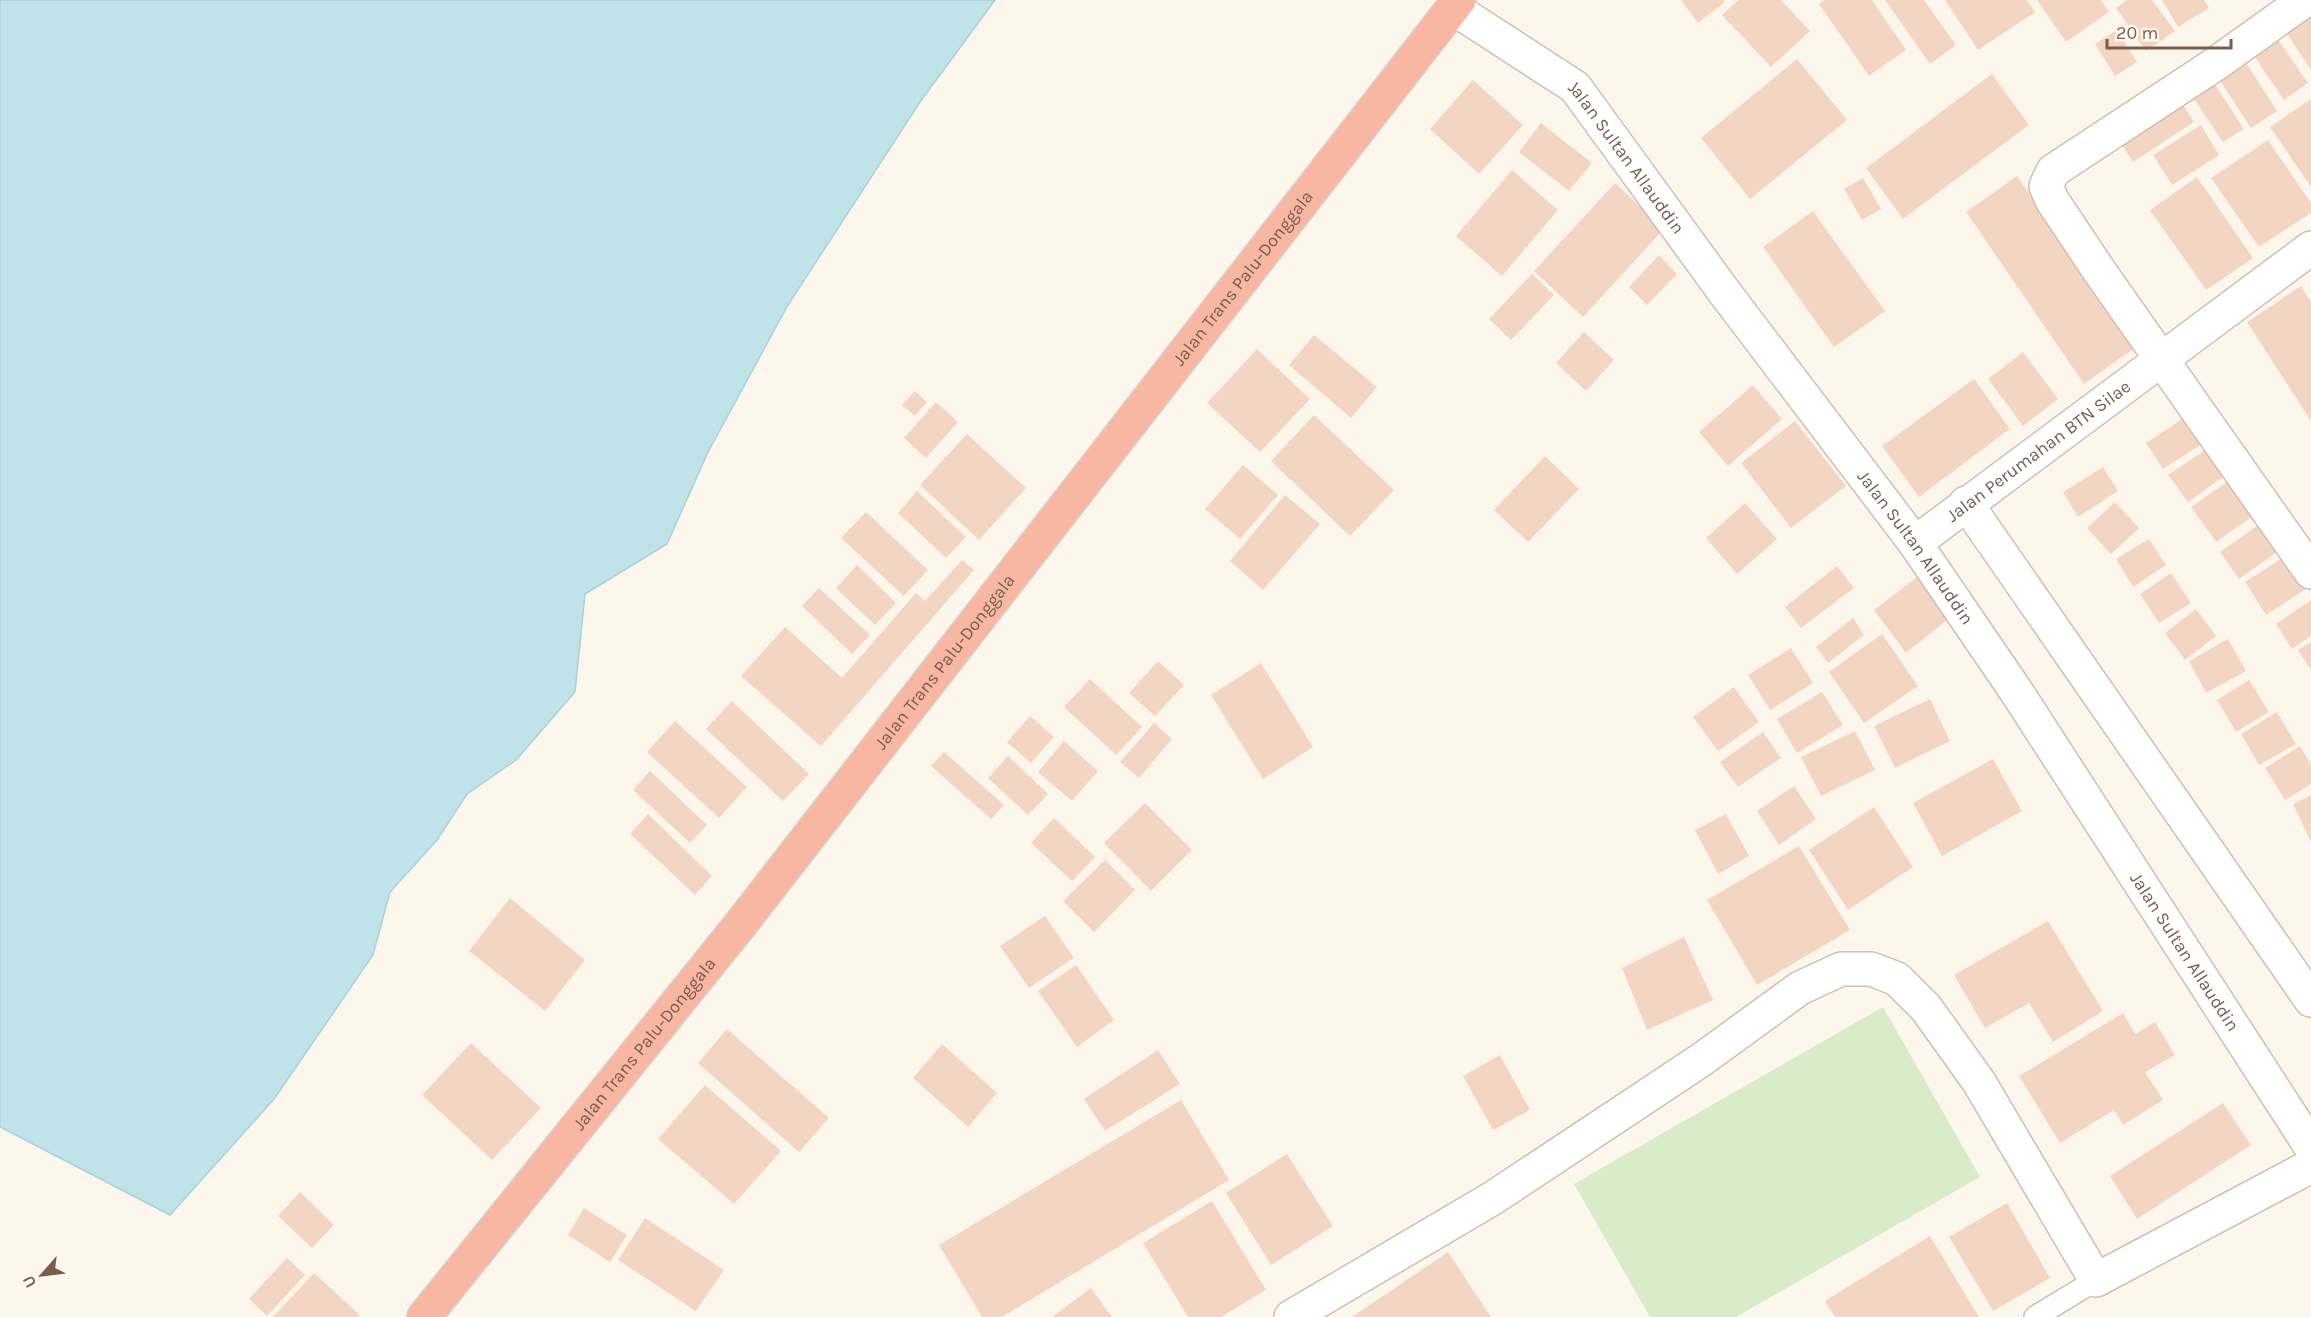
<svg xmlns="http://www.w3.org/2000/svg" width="2311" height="1317" font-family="Karla,sans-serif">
	<rect width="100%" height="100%" fill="#fdf6ec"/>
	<path fill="#d8ecc9" d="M1883 1007 1980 1177 1736 1317H1650L1574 1184Z"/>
	<path fill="#bfe3e8" stroke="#a5d3da" stroke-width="1.5" d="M0 0H995L920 102 788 305 708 452 667 544 585 594 575 692 516 760 467 794 437 840 390 892 373 955 274 1099 170 1215 0 1127Z"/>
	<path fill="#f3d5c3" d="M1681 0H1723L1725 2 1698 23Z
		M1738 0H1781L1810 31 1771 67 1722 15Z
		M1825 0H1872L1906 50 1869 76 1819 4Z
		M1885 0H1924L1956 45 1930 64Z
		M1945 0H2027L2035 12 1978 50Z
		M2037 0H2101L2109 12 2066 42Z
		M2127 0H2152L2175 31 2146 51 2116 8Z
		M2162 0H2204L2209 8 2178 27Z
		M2259 12 2308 83 2284 100 2235 28Z
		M2311 15V70L2286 32Z
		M2117 30 2137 62 2115 76 2095 44Z
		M2236 47 2277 111 2251 128 2209 64Z
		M1797 59 1847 120 1750 199 1701 138Z
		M2203 66 2244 129 2223 142 2181 80Z
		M1992 74 2029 125 1903 219 1866 168Z
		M1473 80 1523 125 1479 174 1430 129Z
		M2168 81 2194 122 2133 162 2107 121Z
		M2311 99V187L2270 127Z
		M1541 123 1592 163 1569 191 1519 152Z
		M2201 125 2219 155 2172 185 2153 155Z
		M2268 140 2311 203V213L2259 247 2211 178Z
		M1512 170 1558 210 1502 276 1456 236Z
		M2017 176 2136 347 2084 384 1966 212Z
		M2197 177 2253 258 2206 290 2150 210Z
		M1863 178 1881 209 1862 220 1844 189Z
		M1615 183 1664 229 1583 317 1534 271Z
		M1813 211 1885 311 1834 347 1763 247Z
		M1659 255 1677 274 1647 305 1629 287Z
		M1532 274 1554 295 1511 340 1489 319Z
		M2301 286 2311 302V421L2247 322Z
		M1584 332 1614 360 1586 391 1556 363Z
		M1314 335 1377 387 1351 418 1289 365Z
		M1257 349 1310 399 1260 452 1207 403Z
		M2023 352 2058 399 2023 426 1988 379Z
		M1974 379 2010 429 1919 497 1882 446Z
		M1753 385 1782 419 1728 466 1699 432Z
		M915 391 927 402 915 416 902 405Z
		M936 402 958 422 926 458 904 438Z
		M2190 414 2208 440 2163 469 2146 443Z
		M1314 415 1394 490 1350 536 1271 461Z
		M1795 421 1846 486 1791 528 1741 463Z
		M967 434 1026 488 979 540 920 485Z
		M2208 448 2226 475 2188 502 2168 475Z
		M1545 456 1579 489 1528 542 1494 510Z
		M1243 465 1278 495 1240 539 1205 509Z
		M2103 467 2118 491 2078 517 2063 492Z
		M2231 479 2256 514 2216 542 2191 507Z
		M917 491 966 537 946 558 898 513Z
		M1285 495 1320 524 1263 590 1230 561Z
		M2115 502 2139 528 2111 554 2087 528Z
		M1745 503 1777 539 1737 574 1706 538Z
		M866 512 928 570 904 596 841 538Z
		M2257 526 2276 553 2239 579 2220 552Z
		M2149 539 2166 565 2133 587 2116 559Z
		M2287 555 2309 587 2266 615 2245 582Z
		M962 560 974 570 821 746 741 676 785 627 842 678 916 593 925 601Z
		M857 565 896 603 875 625 836 588Z
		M1837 566 1854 588 1801 628 1785 607Z
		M2171 573 2191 603 2159 623 2140 594Z
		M1921 574 1952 616 1906 653 1874 610Z
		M819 588 870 635 852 654 802 606Z
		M2311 600V636L2292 649 2276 624Z
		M2196 609 2216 636 2185 660 2165 633Z
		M1853 618 1864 635 1828 663 1816 647Z
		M1882 634 1918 686 1864 723 1829 672Z
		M2228 639 2246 671 2206 693 2189 661Z
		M2311 642V670L2298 650Z
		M1791 648 1813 683 1770 710 1748 675Z
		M1158 661 1184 685 1155 716 1129 693Z
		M1261 663 1313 747 1263 779 1211 695Z
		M1090 679 1142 727 1116 755 1064 707Z
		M2249 680 2269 712 2236 732 2217 700Z
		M1734 687 1759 722 1718 751 1693 717Z
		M1822 692 1843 725 1797 753 1777 719Z
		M1930 699 1950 741 1895 768 1874 726Z
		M732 701 809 774 783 801 706 729Z
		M2277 712 2296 744 2259 765 2241 734Z
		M1030 716 1054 737 1031 763 1007 742Z
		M675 721 747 787 719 818 647 752Z
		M1154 723 1172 739 1139 778 1120 762Z
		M1855 731 1875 770 1821 796 1801 757Z
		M1763 732 1781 758 1738 787 1720 762Z
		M1064 741 1098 771 1072 801 1038 772Z
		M2300 746 2311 764V784L2285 800 2265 768Z
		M944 752 1004 805 991 819 931 766Z
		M1008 756 1048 794 1028 815 988 778Z
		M1993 759 2022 811 1942 856 1913 803Z
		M650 771 707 825 690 843 633 790Z
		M1794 786 1816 819 1779 845 1757 811Z
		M2311 795V842L2293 804Z
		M1145 803 1192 850 1151 891 1104 843Z
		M1874 807 1913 867 1848 910 1809 850Z
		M648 814 712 876 695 895 630 834Z
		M1726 814 1749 856 1718 874 1695 830Z
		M1054 818 1095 857 1072 881 1031 843Z
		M1799 846 1850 930 1757 985 1707 900Z
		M1105 860 1135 890 1094 932 1063 901Z
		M510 898 585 960 545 1011 469 951Z
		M1045 916 1074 958 1029 988 1000 946Z
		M2048 921 2103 1011 2053 1042 2029 1003 1985 1028 1954 975Z
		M1684 937 1713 1000 1647 1030 1622 968Z
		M1076 965 1114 1020 1077 1047 1038 991Z
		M2123 1013 2135 1034 2155 1022 2175 1055 2145 1072 2163 1100 2123 1125 2114 1110 2060 1143 2019 1076Z
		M727 1029 829 1118 799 1152 698 1063Z
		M471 1043 541 1108 492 1160 422 1095Z
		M942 1044 997 1093 968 1127 913 1078Z
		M1158 1050 1180 1084 1105 1131 1084 1099Z
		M1500 1055 1530 1110 1493 1130 1463 1076Z
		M705 1085 781 1151 734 1204 658 1139Z
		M1181 1100 1229 1180 1002 1317H982L939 1245Z
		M2223 1103 2251 1145 2137 1219 2110 1176Z
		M1287 1154 1333 1226 1271 1265 1226 1193Z
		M300 1192 334 1225 312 1248 278 1216Z
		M1212 1201 1266 1290 1221 1317H1188L1143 1243Z
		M2007 1203 2050 1278 1993 1311 1949 1237Z
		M584 1208 627 1235 610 1262 568 1235Z
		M645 1218 724 1270 696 1311 618 1260Z
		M1930 1236 1979 1317H1835L1825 1301Z
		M1448 1252 1491 1317H1352Z
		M287 1258 305 1275 267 1316 249 1299Z
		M314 1273 360 1315 358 1317H273Z
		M1091 1288 1112 1317H1052Z"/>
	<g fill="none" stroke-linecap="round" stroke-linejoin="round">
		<defs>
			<path id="lane" d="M2035 1317 2096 1280"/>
			<g id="street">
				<path d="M2305 0 2214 65 2053 171 2046 186 2052 200 2100 272 2311 572"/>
				<path id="s1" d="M1453 8 1575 87 1725 293 1915 543 2016 691 2311 1147"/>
				<path d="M1966 503 2311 1000"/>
				<path id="s2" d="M1915 543 2311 248"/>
				<path d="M1291 1317 1493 1198 1701 1060 1800 988 1841 969H1871L1897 979 1926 1008 1979 1082 2096 1280 2311 1166"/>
			</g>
			<g id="highway">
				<path id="s3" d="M424 1317 740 925 1459 0"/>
			</g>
		</defs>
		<use href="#lane" stroke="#d1beb0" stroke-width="24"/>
		<use href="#street" stroke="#d1beb0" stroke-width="36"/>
		<use href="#highway" stroke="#dad1cd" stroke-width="36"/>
		<use href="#lane" stroke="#fff" stroke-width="21"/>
		<use href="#street" stroke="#fff" stroke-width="33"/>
		<use href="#highway" stroke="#f7b7a3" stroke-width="33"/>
	</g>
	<g text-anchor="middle" stroke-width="4.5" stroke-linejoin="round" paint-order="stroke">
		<g font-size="18" fill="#7a5c4d" stroke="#fffaf3">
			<text dy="6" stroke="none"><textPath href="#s1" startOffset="232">Jalan Sultan Allauddin</textPath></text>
			<text dy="6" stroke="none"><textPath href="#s3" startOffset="1323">Jalan Trans Palu-Donggala</textPath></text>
			<text dy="6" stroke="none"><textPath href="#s2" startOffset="154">Jalan Perumahan BTN Silae</textPath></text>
			<text dy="6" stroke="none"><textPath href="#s1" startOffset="718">Jalan Sultan Allauddin</textPath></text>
			<text dy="6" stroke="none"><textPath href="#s3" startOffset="837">Jalan Trans Palu-Donggala</textPath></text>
			<text dy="6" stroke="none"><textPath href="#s1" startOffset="1204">Jalan Sultan Allauddin</textPath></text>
			<text dy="6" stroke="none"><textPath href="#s3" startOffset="351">Jalan Trans Palu-Donggala</textPath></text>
		</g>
	</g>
	<g transform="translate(42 1275) rotate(242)" stroke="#fffaf3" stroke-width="4.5" paint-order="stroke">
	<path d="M0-4.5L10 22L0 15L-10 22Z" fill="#7a5c4d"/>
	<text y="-9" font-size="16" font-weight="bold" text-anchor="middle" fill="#7a5c4d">U</text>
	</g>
	<path d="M2107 39v9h124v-9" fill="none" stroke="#7a5c4d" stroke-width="3"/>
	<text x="2116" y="39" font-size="18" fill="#7a5c4d" stroke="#fffaf3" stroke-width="4.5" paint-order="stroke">20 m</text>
</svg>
